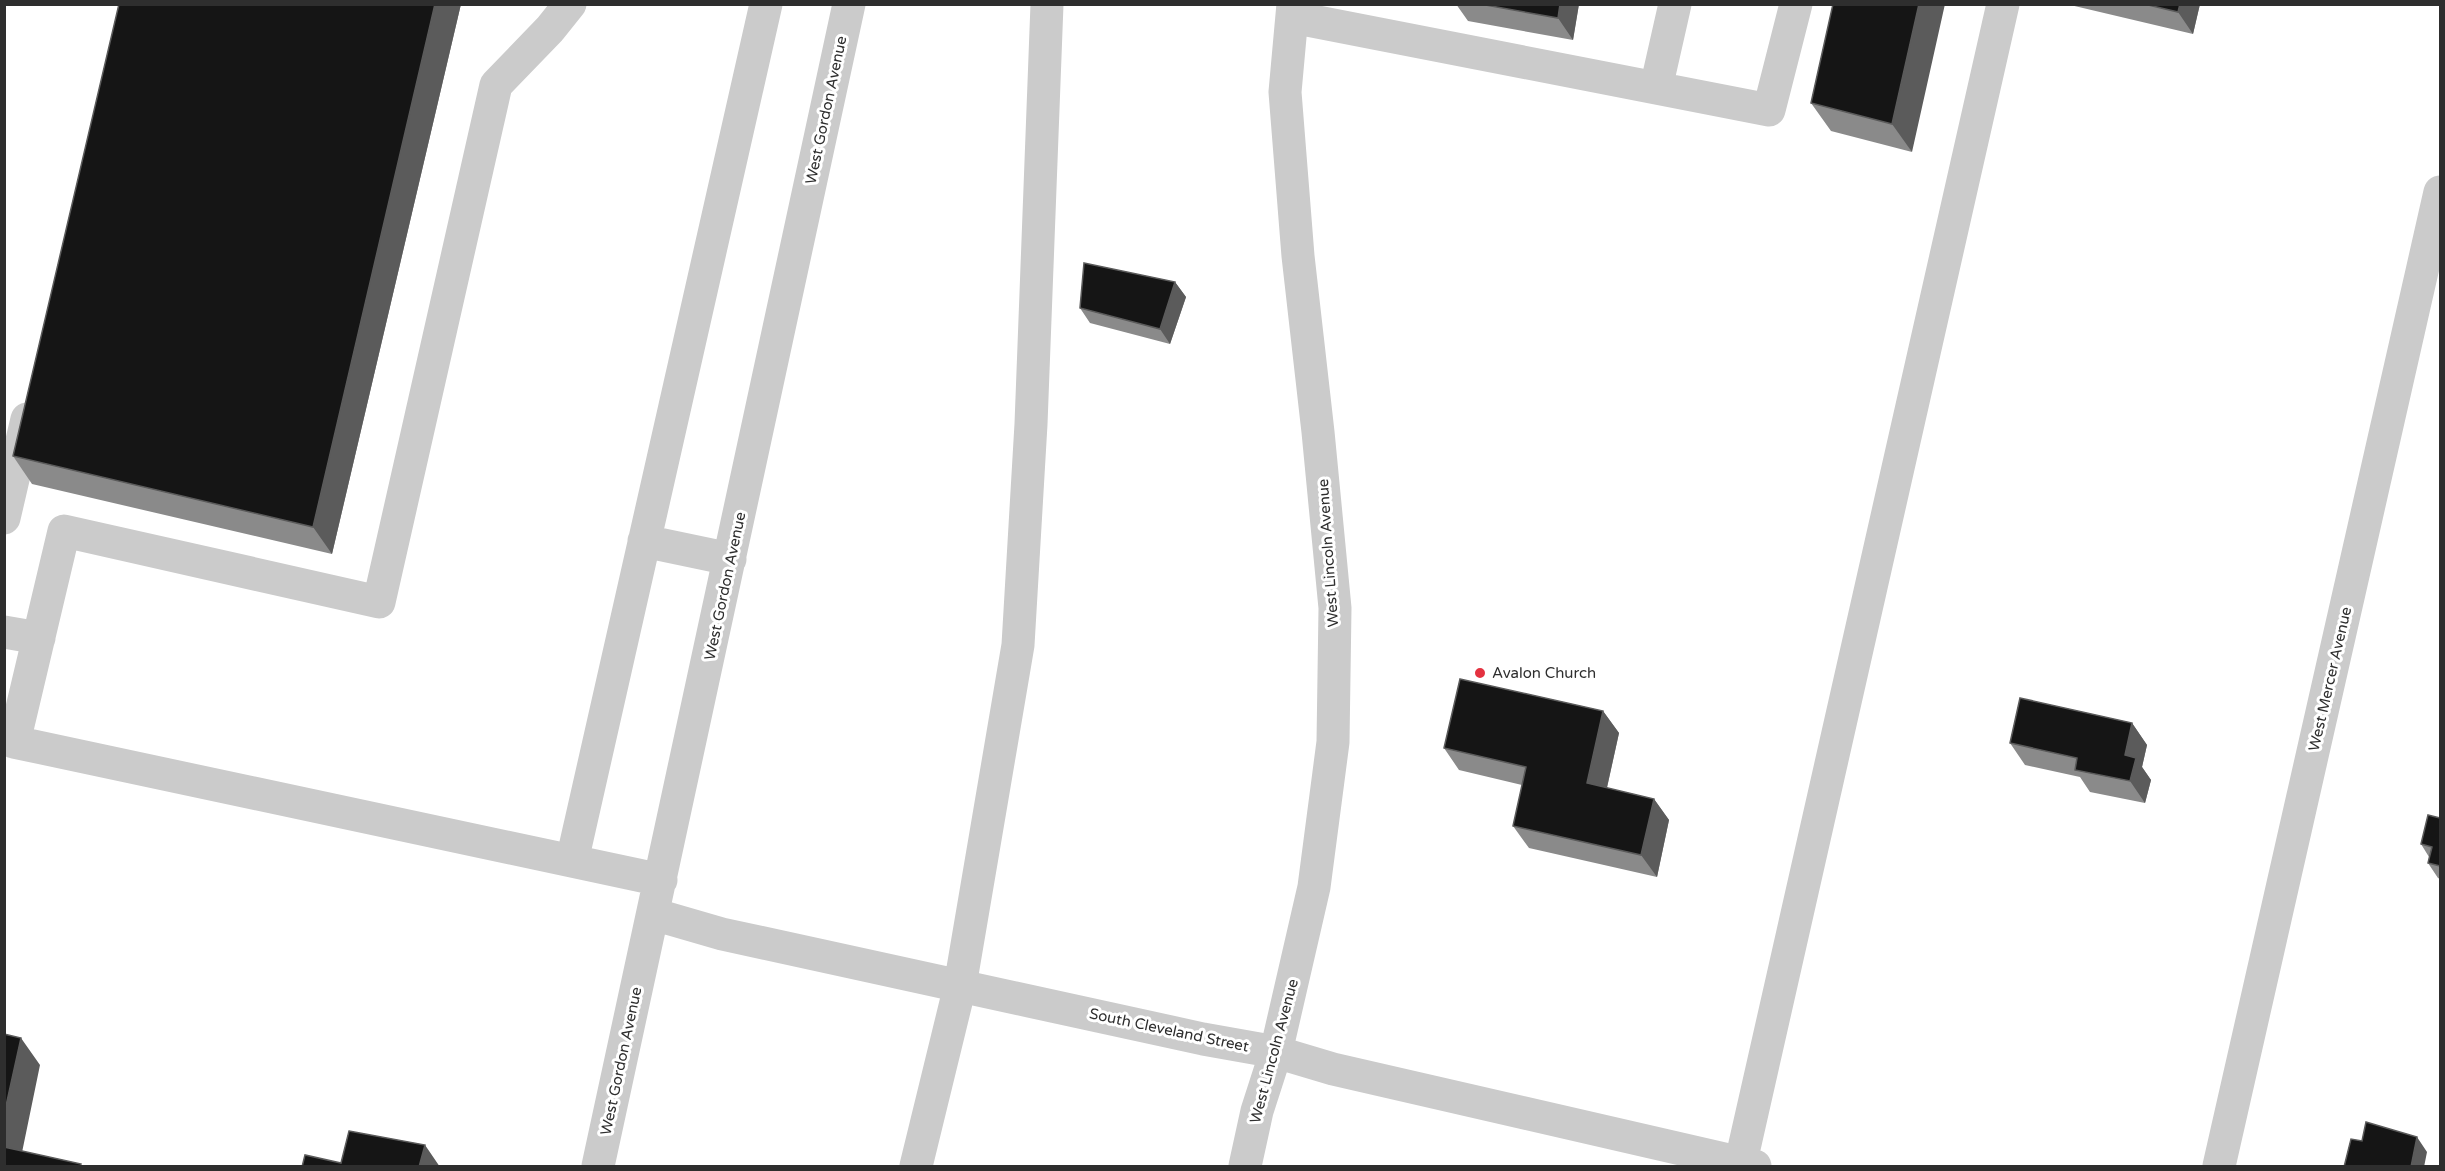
<svg xmlns="http://www.w3.org/2000/svg" width="2445" height="1171" font-family="'Varela Round',sans-serif">
	<rect width="100%" height="100%" fill="#fff"/>
	<g fill="none" stroke-linecap="round" stroke-linejoin="round">
		<path stroke="#cbcbcb" stroke-width="33" d="M570 4 550 29 496 85 379 602 64 531 14 742 661 880
			M1292 17 1769 110 1796 4
			M1656 88 1675 4
			M4 518 27 419
			M644 541 730 559
			M4 632 39 638
			M572 861 766 4
			M653 914 722 934 1203 1039 1276 1052 1333 1069 1755 1166
			M598 1166 849 4
			M916 1166 960 986 1018 645 1031 424 1047 4
			M1245 1166 1257 1111 1276 1052 1314 887 1333 742 1335 608 1318 432 1298 256 1285 92 1293 4
			M1740 1166 2003 4
			M2219 1166 2440 192"/>
	</g>
	<path fill="#8a8a8a" d="M119 4H461L332 554 32 484 13 456Z
		M1456 4H1579L1573 40 1468 21Z
		M1833 4 1912 152 1831 131 1811 103Z
		M2066 4H2200L2193 34Z
		M1175 282 1186 297 1170 344 1090 323 1080 308Z
		M1603 711 1619 733 1607 788 1654 799 1669 820 1657 877 1529 848 1513 826 1522 785 1459 770 1444 748Z
		M2132 723 2147 745 2142 767 2151 780 2145 803 2090 792 2080 777 2025 765 2010 743Z
		M2440 816V879L2438 878 2428 863 2429 857 2421 844Z"/>
	<path fill="#5b5b5b" d="M435 4H461L332 554 313 527Z
		M1560 4H1579L1573 40 1558 18Z
		M1919 4H1945L1912 152 1892 124Z
		M2180 4H2200L2193 34 2178 12Z
		M1175 282 1186 297 1170 344 1160 329Z
		M1603 711 1619 733 1603 805 1587 783Z
		M2132 723 2147 745 2142 767 2151 780 2145 803 2130 781 2125 755Z
		M1654 799 1669 820 1657 877 1641 855Z
		M21 1038 40 1065 19 1167 4 1155V1115Z
		M2417 1137 2427 1152 2424 1167H2411Z
		M425 1145 440 1167H419Z"/>
	<path fill="#151515" stroke="#5b5b5b" stroke-width="1.5" d="M119 4H435L313 527 13 456Z
		M1480 4H1560L1558 18Z
		M1833 4H1919L1892 124 1811 103Z
		M2144 4H2180L2178 12Z
		M1084 263 1175 282 1160 329 1080 308Z
		M1460 679 1603 711 1587 783 1654 799 1641 855 1513 826 1526 767 1444 748Z
		M2020 698 2132 723 2125 755 2136 758 2130 781 2075 770 2077 758 2010 743Z
		M2428 815 2440 818V816V866L2428 863 2432 847 2421 844Z
		M4 1034 21 1038 4 1115Z
		M2366 1122 2417 1137 2411 1167H2344L2351 1139 2362 1141Z
		M349 1131 425 1145 419 1167H302L305 1155 341 1163Z
		M4 1147 81 1164 80 1167H4Z"/>
	<circle fill="#e43240" stroke="#fff" stroke-width="2" cx="1480" cy="673" r="6"/>
	<g text-anchor="middle" stroke-width="6" stroke-linejoin="round" paint-order="stroke">
		<g font-size="15" fill="#2e2e2e" stroke="#fff">
			<text transform="translate(826 110) rotate(-78)" y="5">West Gordon Avenue</text>
			<text transform="translate(1328 553) rotate(-94)" y="5">West Lincoln Avenue</text>
			<text transform="translate(725 586) rotate(-78)" y="5">West Gordon Avenue</text>
			<text transform="translate(2330 679) rotate(-77)" y="5">West Mercer Avenue</text>
			<text transform="translate(1169 1030) rotate(12)" y="5">South Cleveland Street</text>
			<text transform="translate(1274 1051) rotate(-75)" y="5">West Lincoln Avenue</text>
			<text transform="translate(621 1061) rotate(-78)" y="5">West Gordon Avenue</text>
		</g>
		<g font-size="15" fill="#2e2e2e" stroke="#fff" text-anchor="start">
			<text x="1492" y="678">Avalon Church</text>
		</g>
	</g>
	<rect width="2445" height="1171" fill="none" stroke="#2e2e2e" stroke-width="12"/>
</svg>
